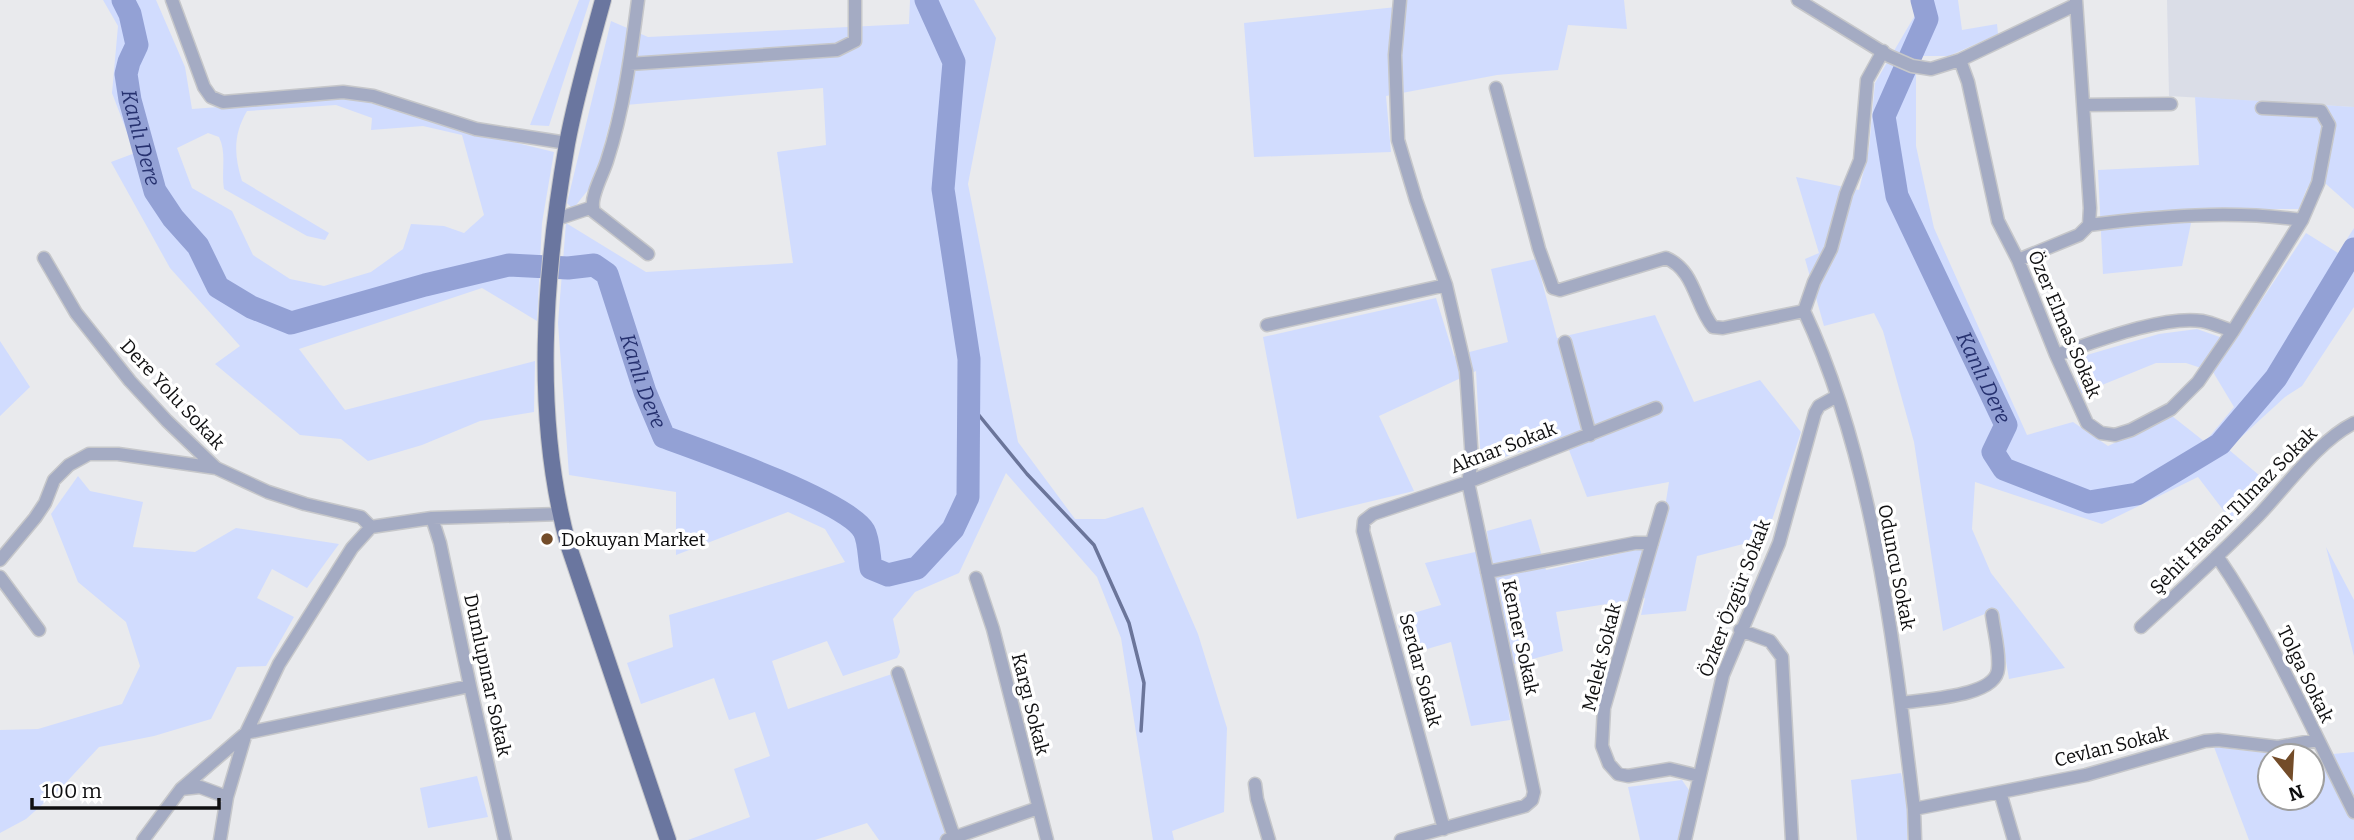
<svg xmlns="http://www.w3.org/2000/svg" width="2354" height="840" font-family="Bitter,serif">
	<rect width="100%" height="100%" fill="#e9eaed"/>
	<path fill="#dadde7" d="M2167 0H2354V107L2169 96Z"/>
	<path fill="#d1dcfe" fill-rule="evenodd" d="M103 0H156L185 67 192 109 341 98 367 102 468 131 554 152 542 223 537 321 482 288 299 349 345 410 535 361 534 412 480 421 422 445 368 461 341 439 300 435 215 364 240 346 170 268 111 162 135 153 112 93 118 26ZM336 105 372 118 371 130 423 126 462 135 484 215 464 233 444 226 411 224 403 249 371 272 324 286 290 279 253 255 232 211 192 188 177 148 208 133 219 137C227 154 221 170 224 189L307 236 325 240 329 233 242 181C234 155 233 135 247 111Z
		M579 0H590L549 126 530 125Z
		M910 0H974L996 38 968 184 1018 442 1075 519H1105L1143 507 1198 634 1227 728 1224 812 1172 831 1174 840H1153L1121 638 1097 577 1006 473 959 573 915 592 893 619 900 652 897 658 843 676 827 641 772 661 788 709 892 674 947 840H879L867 823 815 840H688L750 817 734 769 770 756 755 712 729 720 714 678 641 704 627 663 673 647 669 615 845 562 825 529 788 512 676 555V492L569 475 558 323 566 223 646 272 793 263 777 152 826 145 823 88 614 106 595 181 573 209 567 203 611 21 648 37 909 24Z
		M1407 0H1624L1627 29 1568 25 1558 70 1497 75 1386 96 1391 152 1254 157 1244 23 1406 6Z
		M1916 0H1958L1962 30 1997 24 1998 34 1949 56H1916V146L1934 228 2027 435 2073 422 2108 446 2172 416 2205 442 2234 407 2213 372 2186 363H2156L2080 394 2073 359 2159 334 2197 329 2234 342 2306 233 2338 253 2354 228V307L2302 386 2285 397 2228 449 2272 486 2233 523 2198 477 2102 524 1975 482 1972 529 1991 573 2065 668 2009 679 1997 609 1943 631 1914 442 1883 331 1874 313 1824 326 1805 259 1819 253 1796 177 1859 190 1869 149 1875 83 1921 5Z
		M2195 97 2354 107V209L2326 184 2307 188 2299 209H2194L2182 266 2103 274 2098 170 2199 165Z
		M1536 259 1557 338 1655 315 1694 402 1760 380 1801 432 1766 538 1697 556 1686 611 1641 615 1645 598 1556 612 1563 651 1502 667 1510 720 1471 726 1451 642 1410 654 1396 618 1441 605 1425 563 1489 549 1487 531 1531 519 1546 570 1659 545 1669 482 1587 497 1564 437 1481 465 1476 371 1379 416 1414 491 1297 519 1263 337 1436 298 1454 356 1508 342 1491 269Z
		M0 341 30 387 0 416Z
		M78 476 90 491 143 502 133 547 195 552 236 528 339 544 307 588 272 569 257 598 294 617 266 666 237 667 211 719 154 736 99 747 60 789 26 819 0 833V730L38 729 122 704 140 666 126 622 78 582 51 514Z
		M2326 547 2354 600V656Z
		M2214 747 2292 756H2270V798H2312V756L2354 752V840H2249Z
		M1901 773 1908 805 1907 840H1857L1851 780Z
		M477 776 488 817 428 828 420 788Z
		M1682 780 1691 793 1680 840H1640L1628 787Z"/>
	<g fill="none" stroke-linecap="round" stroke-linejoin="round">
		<path stroke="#6b759a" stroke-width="3.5" d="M969 403 1027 474 1094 545 1129 623 1144 683 1141 731"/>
		<g stroke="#93a1d5" stroke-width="23">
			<path id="s1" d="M123 0 130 14 137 45 129 62 126 74 130 100 155 191 173 218 198 246 218 287 251 307 291 323 425 285 509 265 568 268 594 265 607 274 645 392 664 437C700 450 848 502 864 531 869 540 869 557 871 568L888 575 917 568 953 529 968 497 969 359 943 189 954 62 926 0"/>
			<path id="s2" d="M1922 0 1927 19 1884 116 1897 196 2006 425 1993 452 2004 469 2089 502 2137 494 2220 444 2276 378 2354 249"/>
		</g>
		<defs>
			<path id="minor" d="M172 0 204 87 211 97 223 102 343 92 373 96 476 129 567 143
				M1400 0 1395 55 1398 140 1416 200 1446 285 1466 371 1472 461 1468 482 1534 792 1532 800 1525 806 1401 840
				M1798 0 1889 56 1912 66 1931 69 1960 60 2075 5
				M2076 0 2090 208 2089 225
				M1960 60 1968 82 1998 221 2018 260 2056 355 2087 423 2101 433 2115 435 2131 430 2171 409 2198 382 2233 331 2302 220 2318 183 2329 125 2321 111 2262 108
				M629 64 837 50 855 41V0
				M1496 88 1539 249 1553 288 1560 290 1666 258C1695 270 1695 305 1713 327L1723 328 1804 311
				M2083 105 2171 104
				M593 207C591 195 603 174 607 161 624 109 631 54 638 0
				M593 207V211L648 254
				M557 219 593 207
				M2089 225C2160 216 2231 210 2302 220
				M44 258 76 313 130 381 167 421 216 468 268 492 305 504 361 517 371 527
				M2018 260 2079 235 2089 225
				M1804 311C1874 461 1894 645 1914 809L1915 840
				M1804 311 1814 282 1831 249 1846 194 1860 160 1867 80 1883 51
				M1267 325 1446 285
				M1565 342 1590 435
				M2056 355C2094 342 2163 315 2202 321 2213 323 2223 328 2233 331
				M1662 508 1604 708 1602 746 1609 764 1618 774 1628 776 1670 769 1699 776
				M432 518 440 543 470 686 505 840
				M371 527 432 518 560 514
				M2217 556C2272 636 2310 726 2354 812
				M0 560 35 518 45 503 54 480 69 465 89 454H118L216 468
				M1487 572 1635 543H1652
				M0 577 39 630
				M976 578 993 629 1047 840
				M2141 627C2180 591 2220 555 2258 516 2286 487 2318 441 2354 423
				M1740 630 1770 641 1782 657 1792 840
				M898 673 954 837
				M1901 703C1924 699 1996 697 1998 669 2000 652 1994 632 1992 615
				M1255 784 1257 799 1269 840
				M181 789 200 787 227 797
				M2000 792 2014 840
				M1914 809 2086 775 2205 741 2218 740 2278 747 2317 740
				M1444 829 1363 531 1364 521 1373 514 1468 482 1656 408
				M143 840 181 789 246 733 470 686
				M220 840 227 797 246 733 279 664 352 548 371 527
				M947 840 1038 808
				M1685 840 1723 675 1779 543 1815 413 1819 406 1837 396"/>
			<path id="major" d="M603 0C590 48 576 95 567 144 544 275 533 415 568 544L668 840"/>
		</defs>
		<use href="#minor" stroke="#c6c7ca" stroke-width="15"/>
		<use href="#major" stroke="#c6c7ca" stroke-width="18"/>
		<use href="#minor" stroke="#a4abc3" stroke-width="12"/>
		<use href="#major" stroke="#6a769f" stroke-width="16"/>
	</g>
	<circle fill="#734c29" stroke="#fff" stroke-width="2.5" cx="547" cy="539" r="7"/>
	<g text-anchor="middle" stroke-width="7" stroke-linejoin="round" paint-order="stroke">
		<g font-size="19" fill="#0f0f10" stroke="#fff">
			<text transform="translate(2065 324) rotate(67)" y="7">Özer Elmas Sokak</text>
			<text transform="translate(173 394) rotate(47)" y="7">Dere Yolu Sokak</text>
			<text transform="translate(1503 447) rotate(-21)" y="7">Aknar Sokak</text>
			<text transform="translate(2233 510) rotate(-45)" y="7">Şehit Hasan Tılmaz Sokak</text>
			<text transform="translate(1897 567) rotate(79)" y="7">Oduncu Sokak</text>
			<text transform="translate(1734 598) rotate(-69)" y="7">Özker Özgür Sokak</text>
			<text transform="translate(1521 637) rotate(78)" y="7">Kemer Sokak</text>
			<text transform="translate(1601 657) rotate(-76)" y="7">Melek Sokak</text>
			<text transform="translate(1421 670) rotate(75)" y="7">Serdar Sokak</text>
			<text transform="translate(2306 674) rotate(64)" y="7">Tolga Sokak</text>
			<text transform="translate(488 675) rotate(78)" y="7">Dumlupınar Sokak</text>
			<text transform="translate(1031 704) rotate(76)" y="7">Kargı Sokak</text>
			<text transform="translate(2111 746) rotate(-14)" y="7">Cevlan Sokak</text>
		</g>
		<g font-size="19" fill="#0f0f10" stroke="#fff" text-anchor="start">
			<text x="561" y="546">Dokuyan Market</text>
		</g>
		<g font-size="21" font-style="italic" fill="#26316f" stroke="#fff">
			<text dy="7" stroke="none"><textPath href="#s1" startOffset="144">Kanlı Dere</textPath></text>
			<text dy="7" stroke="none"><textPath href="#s2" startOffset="408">Kanlı Dere</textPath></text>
			<text dy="7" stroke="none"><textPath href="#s1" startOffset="836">Kanlı Dere</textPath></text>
		</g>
	</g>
	<g transform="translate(2291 777) rotate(162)"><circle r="33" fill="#ffffff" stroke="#9f9f9f" stroke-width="2"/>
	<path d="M0-5L12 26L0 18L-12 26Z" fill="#734c29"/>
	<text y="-10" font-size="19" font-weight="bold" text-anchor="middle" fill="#0f0f10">N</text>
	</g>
	<path d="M32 798v10h187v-10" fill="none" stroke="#0f0f10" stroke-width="3.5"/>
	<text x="42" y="798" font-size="21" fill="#0f0f10" stroke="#ffffff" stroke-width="5" paint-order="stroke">100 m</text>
</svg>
